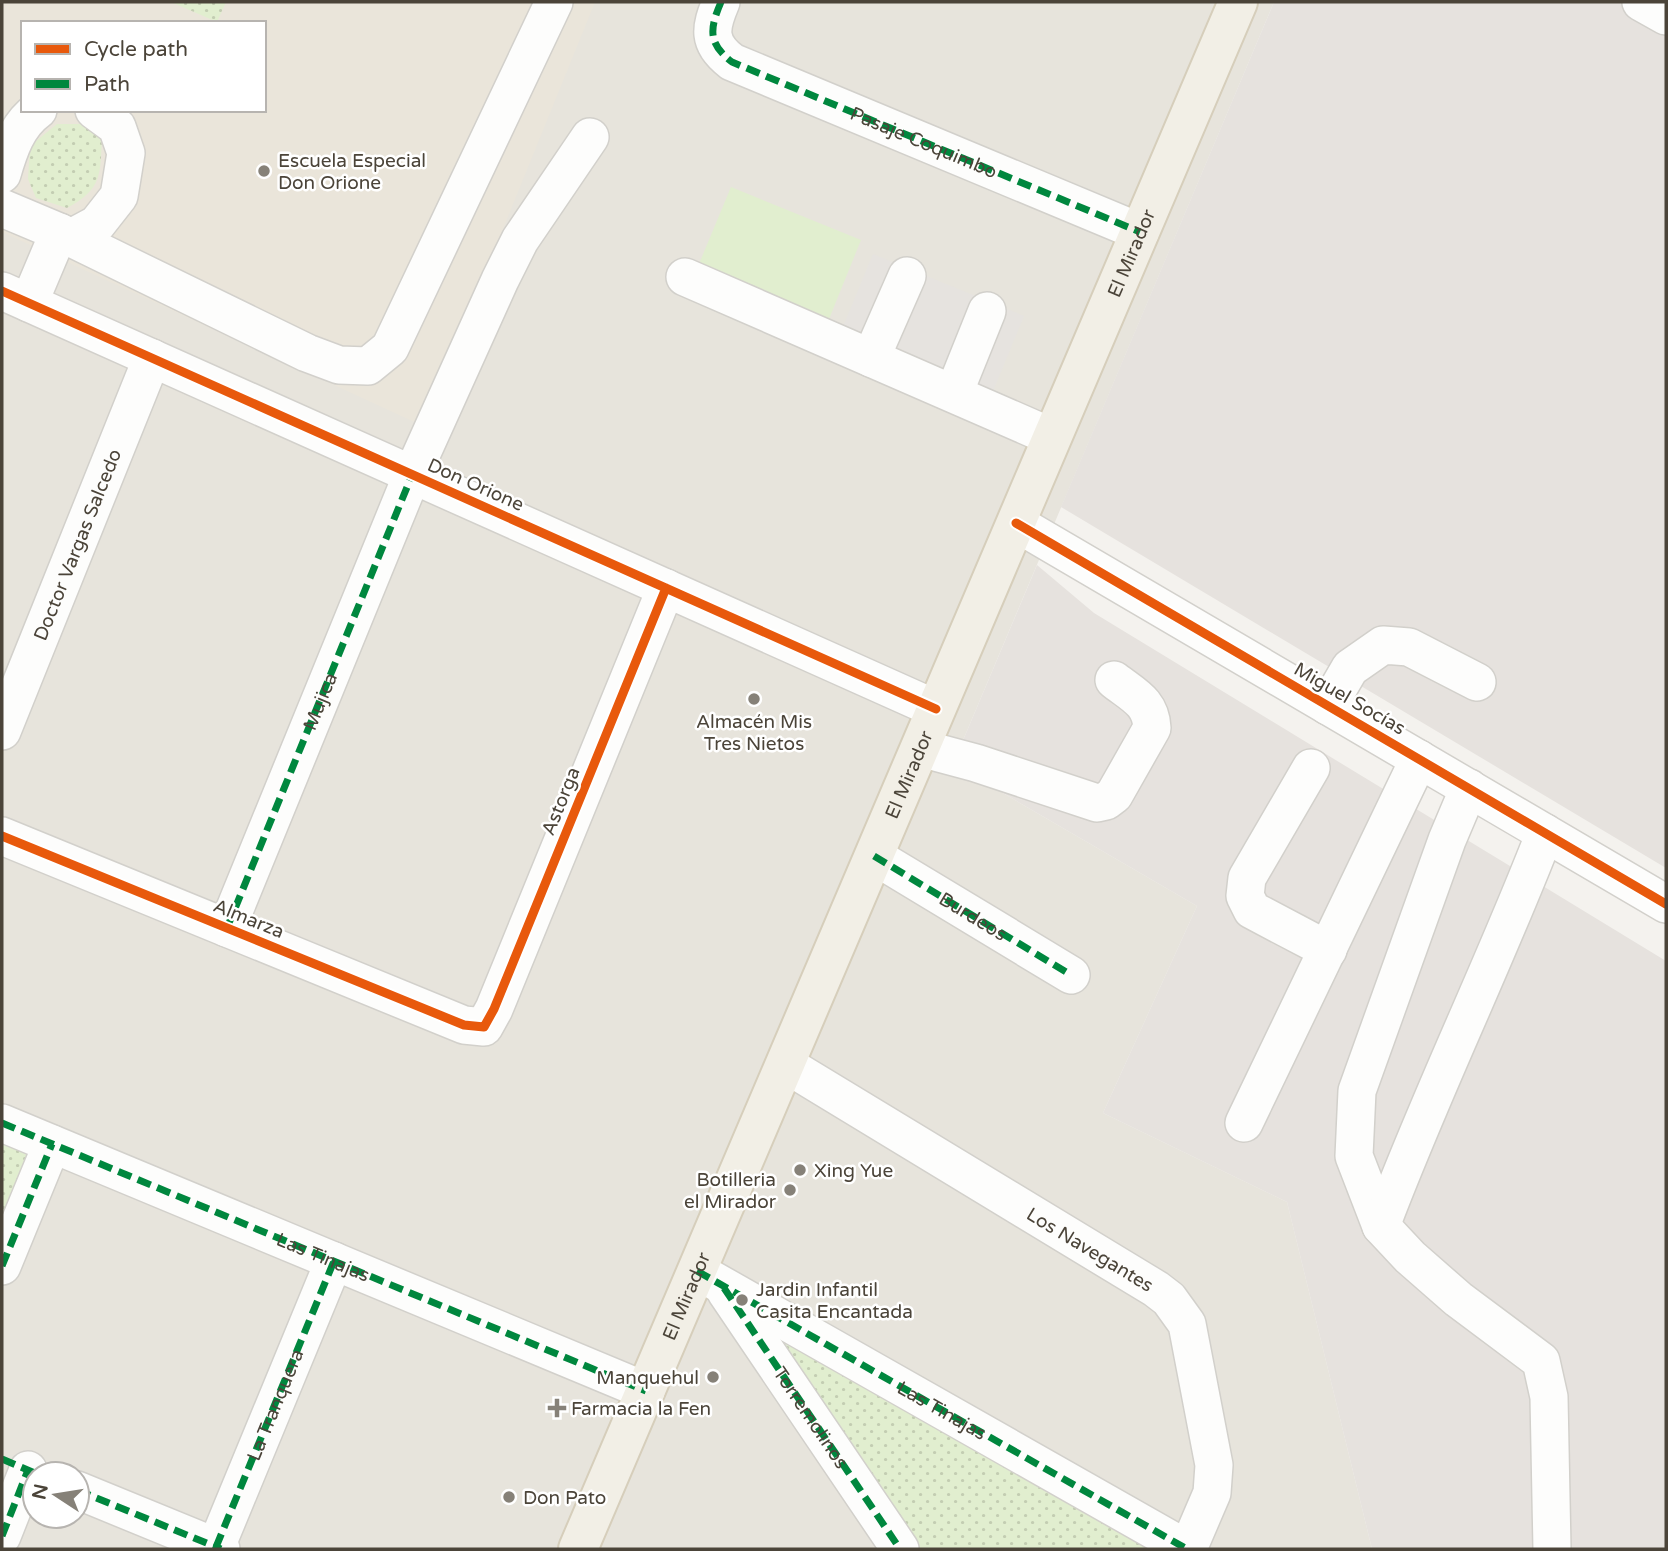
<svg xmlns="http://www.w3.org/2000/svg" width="1668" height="1551" font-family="'Varela Round',sans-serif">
	<defs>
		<pattern id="grass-dots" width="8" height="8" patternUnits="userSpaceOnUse" patternTransform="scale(1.75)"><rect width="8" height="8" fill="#e1eecf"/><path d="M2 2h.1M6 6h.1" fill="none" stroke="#c3cdb2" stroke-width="1.8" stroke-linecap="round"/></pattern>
	</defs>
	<rect width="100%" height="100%" fill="#f4f2ee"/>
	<path fill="#e7e4dc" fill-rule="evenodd" d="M2 2H1274L953 764 1197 906 1103 1113 1287 1202 1372 1549H2ZM23 23H264V110H23ZM35 1474H77V1516H35Z"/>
	<path fill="#e6e2de" d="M1274 2H1666V868L1061 507Z
		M1037 565 1094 613 1666 961V1549H1372L1287 1202 1103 1113 1197 906 953 764Z"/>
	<path fill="#eae5da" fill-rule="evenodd" d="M2 2H595L423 426 2 232ZM23 23H264V110H23Z"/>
	<path fill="url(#grass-dots)" d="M171 2H226L217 22Z
		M57 124H84L102 137C100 174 103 189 67 208L36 198 28 179 30 146Z
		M2 1137 37 1151 2 1237Z
		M747 1316 1153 1549H908Z"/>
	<path fill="#e1eecf" d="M731 187 861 240 827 324 696 271Z"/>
	<path fill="#e6e3df" d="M873 254 1024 316 991 396 840 334Z"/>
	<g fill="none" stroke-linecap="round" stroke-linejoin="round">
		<defs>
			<g id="minor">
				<path id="s1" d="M721 2C710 28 707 43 732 62L1140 232"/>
				<path d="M1641 2 1666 16"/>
				<path d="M2 174C9 150 17 125 38 110"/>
				<path d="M2 208 59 232"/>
				<path d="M71 238 97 224 119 196 126 153 117 127 94 110"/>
				<path d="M685 277 1052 437"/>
				<path d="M2 291 936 709"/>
				<path d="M29 303 59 232 307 353 339 365 368 366 390 348 554 2"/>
				<path d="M871 358 907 276"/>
				<path d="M954 393 987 311"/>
				<path d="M1016 523 1666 904"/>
				<path d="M1328 706 1350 668 1383 645 1409 647 1477 682"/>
				<path id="s2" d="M2 731 152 358"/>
				<path d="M920 748 976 763 1097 803 1106 801 1114 795 1152 728C1151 702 1133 695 1114 680"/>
				<path d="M1311 768 1247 878 1245 896 1252 910 1328 950"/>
				<path d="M1469 788 1447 840 1357 1091 1354 1156 1381 1226 1410 1257 1458 1299 1541 1361 1549 1397 1552 1549"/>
				<path d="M2 836 464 1025 484 1027 494 1009 666 588"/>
				<path d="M874 856 1071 975"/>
				<path d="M227 928 412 475 500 280 520 240 590 137"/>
				<path id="s3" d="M785 1064 1156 1289 1169 1299 1187 1324 1214 1465 1212 1493 1188 1549"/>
				<path d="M2 1123 646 1391"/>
				<path d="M1244 1123 1419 759"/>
				<path d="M1381 1226C1431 1093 1494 965 1545 833"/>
				<path d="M2 1266 52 1144"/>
				<path d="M697 1271 1187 1549"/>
				<path d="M726 1292 900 1549"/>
				<path d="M77 1490 221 1549"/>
				<path d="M2 1536 28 1470"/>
				<path id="s4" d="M216 1547 334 1261"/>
			</g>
			<g id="major">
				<path id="s5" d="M578 1549 1238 2"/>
			</g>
		</defs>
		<use href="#minor" stroke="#d2d0cb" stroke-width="40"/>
		<use href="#major" stroke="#d6cebb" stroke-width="42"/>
		<use href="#minor" stroke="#fdfdfc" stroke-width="37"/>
		<use href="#major" stroke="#f2efe6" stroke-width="38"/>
		<g stroke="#00873e" stroke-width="7" stroke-dasharray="14 7" stroke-linecap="butt">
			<path d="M721 2C710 28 707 43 732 62L1140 232"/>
			<path id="s6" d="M874 856 1071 975"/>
			<path id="s7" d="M227 928 412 475"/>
			<path id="s8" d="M2 1123 646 1391"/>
			<path d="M2 1266 52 1144"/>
			<path id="s9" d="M697 1271 1187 1549"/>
			<path id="s10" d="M724 1288 900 1549"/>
			<path d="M2 1459 37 1474"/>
			<path d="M77 1490 221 1549"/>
			<path d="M2 1536 28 1470"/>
			<path d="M216 1547 334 1261"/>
		</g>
		<defs>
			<path id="cycleway" d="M2 291 936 709
				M1016 523 1666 904
				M2 836 464 1025 484 1027 494 1009 666 588"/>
		</defs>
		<use href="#cycleway" stroke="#fff" stroke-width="13"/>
		<use href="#cycleway" stroke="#e8590c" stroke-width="9"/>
	</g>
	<g fill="#868178" stroke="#fff" stroke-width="2.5">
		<circle cx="264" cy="171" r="7"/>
		<circle cx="754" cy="699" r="7"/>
		<circle cx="800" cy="1170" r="7"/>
		<circle cx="790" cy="1190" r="7"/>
		<circle cx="742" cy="1300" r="7"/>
		<circle cx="713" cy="1377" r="7"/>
		<path d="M553.5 1397.5h7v7h7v7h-7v7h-7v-7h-7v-7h7z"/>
		<circle cx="509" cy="1497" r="7"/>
	</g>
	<g text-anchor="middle" stroke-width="5" stroke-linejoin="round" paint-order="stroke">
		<g font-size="19" fill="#4b4439" stroke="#fff">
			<text dy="7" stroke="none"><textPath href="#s1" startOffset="276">Pasaje Coquimbo</textPath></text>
			<text dy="7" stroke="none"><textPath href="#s5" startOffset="1409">El Mirador</textPath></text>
			<text transform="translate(476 484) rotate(24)" y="7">Don Orione</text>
			<text dy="7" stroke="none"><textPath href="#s2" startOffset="201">Doctor Vargas Salcedo</textPath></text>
			<text transform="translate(1350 698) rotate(30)" y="7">Miguel Socías</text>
			<text dy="7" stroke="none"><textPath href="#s7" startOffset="245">Mujica</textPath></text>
			<text dy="7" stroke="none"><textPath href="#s5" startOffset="842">El Mirador</textPath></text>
			<text transform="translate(560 801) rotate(-68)" y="7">Astorga</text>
			<text dy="7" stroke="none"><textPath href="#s6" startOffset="116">Burdeos</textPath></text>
			<text transform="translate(249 918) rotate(22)" y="7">Almarza</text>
			<text dy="7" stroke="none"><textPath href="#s3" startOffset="357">Los Navegantes</textPath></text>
			<text dy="7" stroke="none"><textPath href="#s8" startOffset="348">Las Tinajas</textPath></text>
			<text dy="7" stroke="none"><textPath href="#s5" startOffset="275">El Mirador</textPath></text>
			<text dy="7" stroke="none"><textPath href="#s4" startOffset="154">La Tranquera</textPath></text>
			<text dy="7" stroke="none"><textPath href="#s9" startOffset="282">Las Tinajas</textPath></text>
			<text dy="7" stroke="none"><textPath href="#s10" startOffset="156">Torremolinos</textPath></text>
		</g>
		<g font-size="19" fill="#4b4439" stroke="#fff" text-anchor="start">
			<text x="278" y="167">Escuela Especial<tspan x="278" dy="22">Don Orione</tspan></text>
			<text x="754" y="728" text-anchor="middle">Almacén Mis<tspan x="754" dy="22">Tres Nietos</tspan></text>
			<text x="814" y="1177">Xing Yue</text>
			<text x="776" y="1186" text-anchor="end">Botilleria<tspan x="776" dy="22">el Mirador</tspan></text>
			<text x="756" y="1296">Jardin Infantil<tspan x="756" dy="22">Casita Encantada</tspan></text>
			<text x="699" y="1384" text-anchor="end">Manquehul</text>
			<text x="571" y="1415">Farmacia la Fen</text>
			<text x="523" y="1504">Don Pato</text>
		</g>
	</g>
	<rect width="1668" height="1551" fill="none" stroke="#4b4439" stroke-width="7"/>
	<rect x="21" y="21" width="245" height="91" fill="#ffffff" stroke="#b7b4b0" stroke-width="2"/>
	<rect x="35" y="44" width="35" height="10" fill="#e8590c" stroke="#b7b4b0" stroke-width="2"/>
	<text x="84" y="56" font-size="21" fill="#4b4439">Cycle path</text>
	<rect x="35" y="79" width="35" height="10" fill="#00873e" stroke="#b7b4b0" stroke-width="2"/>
	<text x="84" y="91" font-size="21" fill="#4b4439">Path</text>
	<g transform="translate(56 1495) rotate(282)"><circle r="33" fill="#ffffff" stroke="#b7b4b0" stroke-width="2"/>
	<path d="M0-5L12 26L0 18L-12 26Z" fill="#868178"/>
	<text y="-10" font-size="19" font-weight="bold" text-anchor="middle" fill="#4b4439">N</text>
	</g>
</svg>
